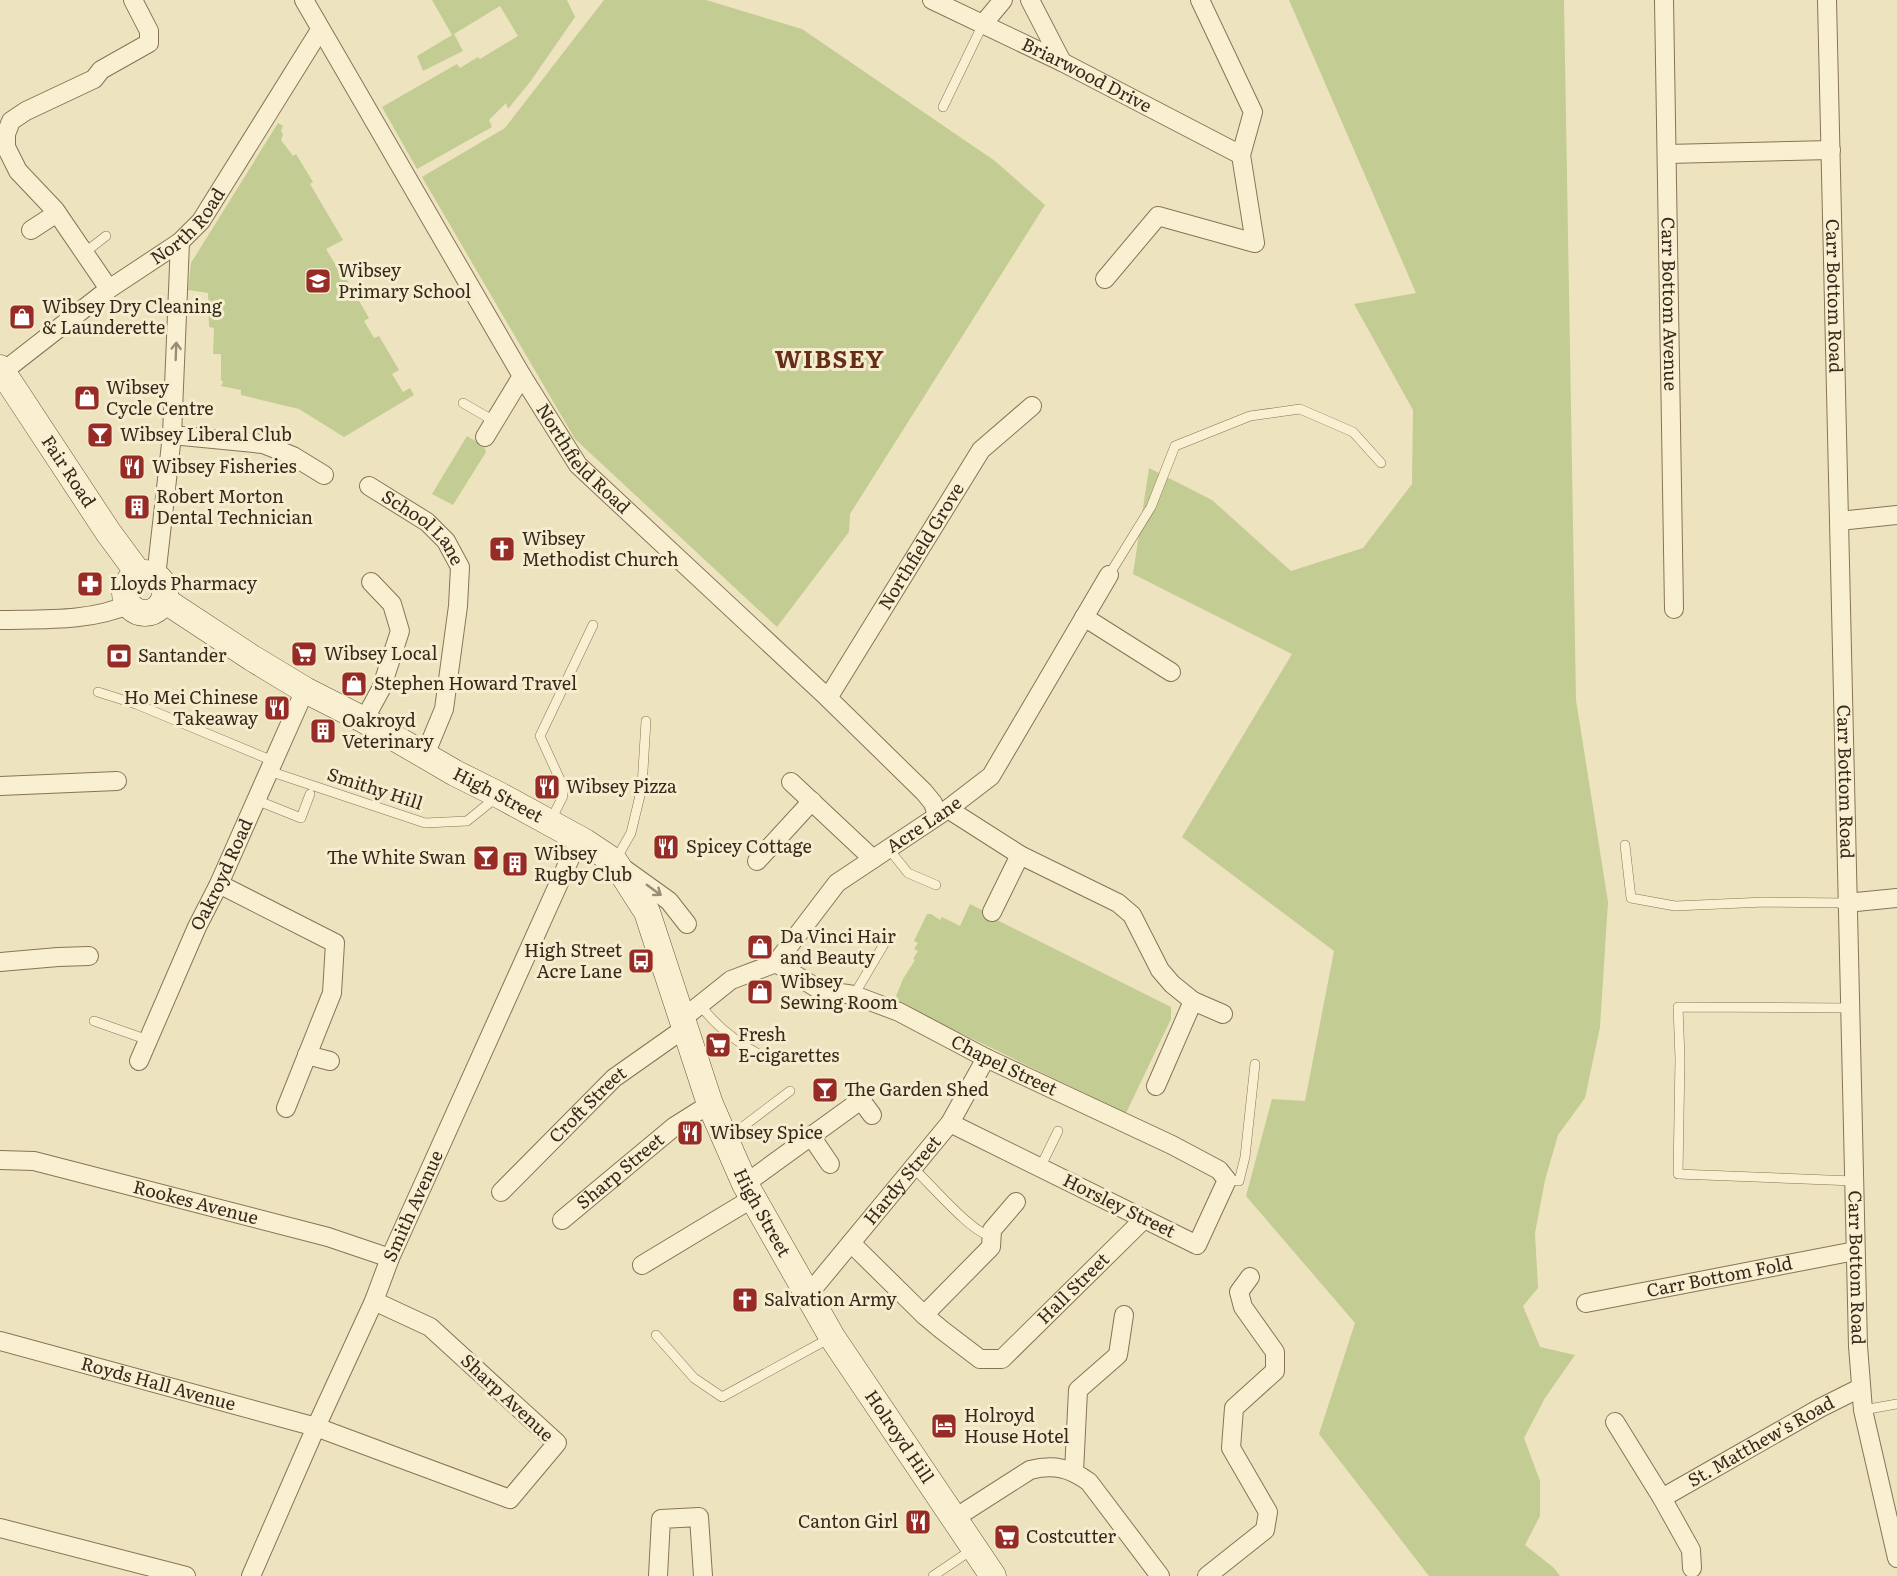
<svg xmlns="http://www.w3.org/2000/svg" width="1897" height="1576" font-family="Literata,serif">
	<rect width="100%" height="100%" fill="#eee3bf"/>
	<path fill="#c2cc93" d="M432 0H567L575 17 530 82 508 109 506 103 489 120 492 127 417 169 382 107 457 64 460 68 478 57 480 59 518 36 500 6 454 34 463 51 423 71 417 56 452 35Z
		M604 0H706L802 29 995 161 1045 205 850 514 849 532 777 627 575 439 422 177 505 128Z
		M1289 0H1564L1576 700 1608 902 1600 1027 1585 1098 1558 1135 1545 1180 1535 1233 1538 1288 1523 1306 1540 1347 1575 1355 1545 1398 1524 1438 1540 1481V1516L1525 1545 1554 1568 1560 1576H1429L1319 1434 1355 1323 1246 1196 1272 1099 1305 1101 1334 951 1182 837 1292 654 1133 574 1149 468 1212 500 1291 571 1363 548 1412 484 1413 410 1354 304 1416 293Z
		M278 123 283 126 281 131 283 135 281 140 293 156 296 154 313 182 310 184 343 240 326 249 335 264 337 263 369 318 364 321 374 338 379 336 399 370 392 374 403 392 410 388 414 395 344 437 299 409 241 395V390L221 386 223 382 221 380V354H213L214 328 209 327 208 293 188 290 191 263Z
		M467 436 484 446 486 452 453 505 432 494Z
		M970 904 996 917 995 919 1171 1007V1019L1126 1113 894 1001 903 979 915 960 913 959 918 951 914 949 918 943 914 941 927 914H931L940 920 942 917 960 926Z"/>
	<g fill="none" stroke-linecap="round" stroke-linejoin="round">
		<defs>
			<path id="lane" d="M943 107 983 24
				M84 253 106 236
				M463 403 494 421
				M1109 575 1151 507 1175 446 1250 416 1300 409 1353 432 1381 463
				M98 692 136 704 273 761
				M269 771 425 823 467 821 498 796
				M256 800 301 818 310 794
				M551 820 563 796 562 784 540 736 593 625
				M1625 845 1631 898 1675 906 1765 902 1846 903
				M888 848 908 873 936 885
				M615 861 631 833 642 787 646 721
				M854 995 887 939
				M701 1006C720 1031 748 1050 776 1063
				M1850 1008 1678 1007 1680 1058 1678 1174 1854 1181
				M94 1021 148 1040
				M728 1138 790 1091
				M913 1168C930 1183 973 1235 992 1236
				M1040 1168 1058 1131
				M1227 1180 1239 1181 1245 1157 1255 1064
				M656 1335 694 1378 722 1397 830 1338
				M1863 1410 1897 1404
				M933 1576 973 1549"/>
			<g id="street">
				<path id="s1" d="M304 0 522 376 578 465 828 698 924 792 933 803 937 815"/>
				<path id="s2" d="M932 0 1062 62 1241 155"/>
				<path d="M1030 0 1062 62"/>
				<path id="s3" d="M1664 0 1674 609"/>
				<path id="s4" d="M1827 0 1858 1346 1863 1410 1897 1558"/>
				<path d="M983 24 1003 0"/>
				<path d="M1667 154 1831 150"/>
				<path d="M31 230 57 213"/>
				<path d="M1105 279 1158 216 1255 243 1241 155 1253 112 1200 0"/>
				<path d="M109 289 55 210 18 171 6 147V134L11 121 26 111 94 79 101 70 149 43V31L133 0"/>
				<path id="s5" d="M0 374 109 289 180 242 201 221 320 30"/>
				<path d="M172 435 263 444 293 456 324 475"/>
				<path d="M485 437 522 376"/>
				<path id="s6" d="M369 486 427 522 446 541 460 567 458 606 444 709 425 755"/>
				<path d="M1839 521 1897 515"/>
				<path d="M156 577 172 435 180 242"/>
				<path d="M1084 617 1171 672"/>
				<path d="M0 620C42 619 90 622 130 604"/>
				<path id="s7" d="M828 698 981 450 1032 406"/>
				<path d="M364 720 381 689 400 631 392 604 371 582"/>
				<path d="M791 782 873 859"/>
				<path d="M0 786 117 781"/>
				<path d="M948 809 1020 855 1118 903 1132 915 1160 970 1172 984 1193 1001 1156 1086"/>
				<path d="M757 861 812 801"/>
				<path d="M623 868 669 901 687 924"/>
				<path d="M219 884 335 943 332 993 286 1108"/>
				<path d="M1846 903 1897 898"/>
				<path d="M992 912 1020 855"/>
				<path d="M0 962 58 957 89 956"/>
				<path id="s8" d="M776 963 820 990 854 995 899 1012 986 1058 1172 1145 1219 1170 1227 1180 1197 1245 950 1123"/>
				<path d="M1193 1001 1223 1014"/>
				<path id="s9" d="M682 1019 731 980 776 963 837 883 948 809 991 776 1109 575"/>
				<path d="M307 1055 330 1061"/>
				<path id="s10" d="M139 1061 197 927 219 884 305 690"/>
				<path d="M811 1136 830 1164"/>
				<path id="s11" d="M0 1160 34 1161 328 1237 390 1258"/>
				<path d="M745 1184 861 1100 872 1115"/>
				<path id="s12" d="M501 1192 614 1078 685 1028"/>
				<path id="s13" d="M562 1220 675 1126 710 1104"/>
				<path id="s14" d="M851 1243 924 1315 942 1330 980 1359H1002L1144 1219"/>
				<path d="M642 1265 753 1198"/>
				<path id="s15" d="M807 1296 950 1123 986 1058"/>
				<path id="s16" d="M1586 1303 1855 1251"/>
				<path d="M924 1315 991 1247 992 1230 1016 1202"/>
				<path id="s17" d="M0 1341 316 1427 510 1499 557 1443 430 1327 374 1301"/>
				<path d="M1615 1422 1662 1498 1691 1550 1692 1568"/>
				<path d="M1074 1472 1078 1390 1118 1355 1124 1315"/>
				<path id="s18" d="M1662 1498 1820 1408 1860 1388"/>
				<path d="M955 1518 1030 1470C1054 1464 1070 1468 1089 1482L1160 1576"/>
				<path d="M0 1528 186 1576"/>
				<path id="s19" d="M251 1576 316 1427 374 1301 390 1258 572 854 585 842"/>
				<path d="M658 1576 661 1519 699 1517 703 1576"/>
				<path d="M1207 1576 1265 1530 1268 1512 1231 1448 1234 1408 1275 1371V1352L1243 1307 1239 1292 1250 1277"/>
			</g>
			<g id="secondary">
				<path id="s20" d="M0 368 108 532 139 574"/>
				<circle cx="145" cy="593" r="20"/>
				<path id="s21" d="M164 600 252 658 305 690 364 720 455 773 499 795 585 842 615 862 647 912 710 1104 745 1184 832 1337 993 1576"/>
			</g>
		</defs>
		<use href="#lane" stroke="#877457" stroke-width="10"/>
		<use href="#street" stroke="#877457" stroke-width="20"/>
		<use href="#secondary" stroke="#69543a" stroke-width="27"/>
		<use href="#lane" stroke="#f9f0d2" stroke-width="9"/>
		<use href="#street" stroke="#f9f0d2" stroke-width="18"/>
		<use href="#secondary" stroke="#f9f0d2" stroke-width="26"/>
	</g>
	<defs><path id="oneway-shaft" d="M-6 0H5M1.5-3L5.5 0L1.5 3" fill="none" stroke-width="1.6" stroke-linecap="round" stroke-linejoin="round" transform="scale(1.5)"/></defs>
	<g stroke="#988d77">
		<use href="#oneway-shaft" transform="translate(176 351) rotate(-88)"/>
		<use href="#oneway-shaft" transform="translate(654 890) rotate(36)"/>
	</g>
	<defs>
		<symbol id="school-square" viewBox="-11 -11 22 22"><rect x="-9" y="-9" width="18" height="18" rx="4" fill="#972c26" stroke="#f6edcf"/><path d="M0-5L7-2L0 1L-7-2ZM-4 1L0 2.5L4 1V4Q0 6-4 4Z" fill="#fff"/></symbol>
		<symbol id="shop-square" viewBox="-11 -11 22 22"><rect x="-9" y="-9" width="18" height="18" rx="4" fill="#972c26" stroke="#f6edcf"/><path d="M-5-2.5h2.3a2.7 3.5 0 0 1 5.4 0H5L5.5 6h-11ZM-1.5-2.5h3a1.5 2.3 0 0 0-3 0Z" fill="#fff"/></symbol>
		<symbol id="bar-square" viewBox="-11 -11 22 22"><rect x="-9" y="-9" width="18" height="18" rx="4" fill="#972c26" stroke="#f6edcf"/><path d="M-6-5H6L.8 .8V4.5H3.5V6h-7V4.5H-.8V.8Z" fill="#fff"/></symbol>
		<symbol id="restaurant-square" viewBox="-11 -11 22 22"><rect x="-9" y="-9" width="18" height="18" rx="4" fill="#972c26" stroke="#f6edcf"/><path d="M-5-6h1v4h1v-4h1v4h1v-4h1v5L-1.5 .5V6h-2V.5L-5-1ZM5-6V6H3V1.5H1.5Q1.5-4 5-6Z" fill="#fff"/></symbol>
		<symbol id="building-square" viewBox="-11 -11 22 22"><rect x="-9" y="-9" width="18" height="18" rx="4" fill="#972c26" stroke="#f6edcf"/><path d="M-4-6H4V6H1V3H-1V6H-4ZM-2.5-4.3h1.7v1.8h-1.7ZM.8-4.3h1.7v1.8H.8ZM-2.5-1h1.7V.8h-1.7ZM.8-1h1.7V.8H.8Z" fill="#fff"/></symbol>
		<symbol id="church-square" viewBox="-11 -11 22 22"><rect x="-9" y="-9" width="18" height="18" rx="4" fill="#972c26" stroke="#f6edcf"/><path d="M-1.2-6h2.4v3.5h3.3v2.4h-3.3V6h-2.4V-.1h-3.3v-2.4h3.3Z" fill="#fff"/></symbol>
		<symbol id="pharmacy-square" viewBox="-11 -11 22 22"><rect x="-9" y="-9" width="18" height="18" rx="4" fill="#972c26" stroke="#f6edcf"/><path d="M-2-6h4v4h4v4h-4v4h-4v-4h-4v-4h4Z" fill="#fff"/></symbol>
		<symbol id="supermarket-square" viewBox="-11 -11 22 22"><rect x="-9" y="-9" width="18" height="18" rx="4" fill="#972c26" stroke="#f6edcf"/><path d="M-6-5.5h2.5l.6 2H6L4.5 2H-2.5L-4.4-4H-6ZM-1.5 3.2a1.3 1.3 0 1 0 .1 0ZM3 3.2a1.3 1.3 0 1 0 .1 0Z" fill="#fff"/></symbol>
		<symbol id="bank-square" viewBox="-11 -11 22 22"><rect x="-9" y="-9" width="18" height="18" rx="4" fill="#972c26" stroke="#f6edcf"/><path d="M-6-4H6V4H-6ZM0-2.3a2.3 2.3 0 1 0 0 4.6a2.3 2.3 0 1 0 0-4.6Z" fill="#fff"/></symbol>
		<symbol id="bus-square" viewBox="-11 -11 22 22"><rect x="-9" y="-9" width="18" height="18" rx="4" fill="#972c26" stroke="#f6edcf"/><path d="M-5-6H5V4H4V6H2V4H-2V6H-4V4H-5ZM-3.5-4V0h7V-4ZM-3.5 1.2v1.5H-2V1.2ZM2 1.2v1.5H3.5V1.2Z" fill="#fff"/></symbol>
		<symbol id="hotel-square" viewBox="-11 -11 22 22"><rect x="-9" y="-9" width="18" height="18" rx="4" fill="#972c26" stroke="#f6edcf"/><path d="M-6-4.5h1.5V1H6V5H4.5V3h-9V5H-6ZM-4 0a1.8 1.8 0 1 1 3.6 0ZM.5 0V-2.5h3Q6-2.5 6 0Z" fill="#fff"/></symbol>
	</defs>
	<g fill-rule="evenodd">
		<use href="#school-square" x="303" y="266" width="30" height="30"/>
		<use href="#shop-square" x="7" y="302" width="30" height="30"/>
		<use href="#shop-square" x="72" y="383" width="30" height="30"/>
		<use href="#bar-square" x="85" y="420" width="30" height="30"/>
		<use href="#restaurant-square" x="117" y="452" width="30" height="30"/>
		<use href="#building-square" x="122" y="492" width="30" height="30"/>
		<use href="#church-square" x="487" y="534" width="30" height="30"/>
		<use href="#pharmacy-square" x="75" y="569" width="30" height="30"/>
		<use href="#supermarket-square" x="289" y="639" width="30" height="30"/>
		<use href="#bank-square" x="104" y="641" width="30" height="30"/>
		<use href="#shop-square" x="339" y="669" width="30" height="30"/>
		<use href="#restaurant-square" x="262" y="693" width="30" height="30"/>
		<use href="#building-square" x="308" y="716" width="30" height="30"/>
		<use href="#restaurant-square" x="532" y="772" width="30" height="30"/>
		<use href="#restaurant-square" x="651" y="832" width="30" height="30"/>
		<use href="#bar-square" x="471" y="843" width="30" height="30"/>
		<use href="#building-square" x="500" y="849" width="30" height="30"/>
		<use href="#shop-square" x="745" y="932" width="30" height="30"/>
		<use href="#bus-square" x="626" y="946" width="30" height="30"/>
		<use href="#shop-square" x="745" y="977" width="30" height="30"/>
		<use href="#supermarket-square" x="703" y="1030" width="30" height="30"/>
		<use href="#bar-square" x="810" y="1075" width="30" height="30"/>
		<use href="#restaurant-square" x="675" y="1118" width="30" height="30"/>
		<use href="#church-square" x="730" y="1285" width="30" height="30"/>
		<use href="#hotel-square" x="929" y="1411" width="30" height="30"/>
		<use href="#restaurant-square" x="903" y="1507" width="30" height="30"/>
		<use href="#supermarket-square" x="992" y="1522" width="30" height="30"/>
	</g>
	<g text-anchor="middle" stroke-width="6" stroke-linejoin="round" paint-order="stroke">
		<g font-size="18" fill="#362a1c" stroke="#f6edcf">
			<text dy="6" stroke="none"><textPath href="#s2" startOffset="172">Briarwood Drive</textPath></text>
			<text dy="6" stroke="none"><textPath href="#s5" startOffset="240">North Road</textPath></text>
			<text dy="6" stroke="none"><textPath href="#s4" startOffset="296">Carr Bottom Road</textPath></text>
			<text dy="6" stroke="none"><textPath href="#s3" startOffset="304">Carr Bottom Avenue</textPath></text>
			<text dy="6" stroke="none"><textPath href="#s1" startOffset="538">Northfield Road</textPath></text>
			<text dy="6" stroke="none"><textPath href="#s20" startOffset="124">Fair Road</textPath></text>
			<text dy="6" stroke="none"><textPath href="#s6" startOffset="69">School Lane</textPath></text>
			<text dy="6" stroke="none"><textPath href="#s7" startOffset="178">Northfield Grove</textPath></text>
			<text dy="6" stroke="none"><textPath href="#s4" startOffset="782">Carr Bottom Road</textPath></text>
			<text transform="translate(375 789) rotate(18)" y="6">Smithy Hill</text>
			<text dy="6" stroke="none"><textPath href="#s21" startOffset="387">High Street</textPath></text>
			<text dy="6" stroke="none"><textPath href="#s9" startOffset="316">Acre Lane</textPath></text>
			<text dy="6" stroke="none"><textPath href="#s10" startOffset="204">Oakroyd Road</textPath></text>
			<text dy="6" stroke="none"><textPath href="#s8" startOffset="252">Chapel Street</textPath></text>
			<text dy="6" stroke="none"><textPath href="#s12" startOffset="123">Croft Street</textPath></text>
			<text dy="6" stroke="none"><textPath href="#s13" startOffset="76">Sharp Street</textPath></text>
			<text dy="6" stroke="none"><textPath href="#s15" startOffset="150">Hardy Street</textPath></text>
			<text dy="6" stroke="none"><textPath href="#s11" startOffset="201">Rookes Avenue</textPath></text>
			<text dy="6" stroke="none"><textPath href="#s19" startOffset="404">Smith Avenue</textPath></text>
			<text transform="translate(1119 1206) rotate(26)" y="6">Horsley Street</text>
			<text dy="6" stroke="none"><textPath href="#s21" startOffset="904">High Street</textPath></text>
			<text dy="6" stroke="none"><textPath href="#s4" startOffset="1268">Carr Bottom Road</textPath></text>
			<text dy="6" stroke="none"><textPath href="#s16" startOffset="136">Carr Bottom Fold</textPath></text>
			<text dy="6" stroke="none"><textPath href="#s14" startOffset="296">Hall Street</textPath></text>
			<text dy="6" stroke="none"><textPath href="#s17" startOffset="164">Royds Hall Avenue</textPath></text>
			<text transform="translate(507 1398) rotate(43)" y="6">Sharp Avenue</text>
			<text dy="6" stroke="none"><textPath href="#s21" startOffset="1167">Holroyd Hill</textPath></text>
			<text dy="6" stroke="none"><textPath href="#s18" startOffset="114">St. Matthew's Road</textPath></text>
		</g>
		<g font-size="18" fill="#362a1c" stroke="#f6edcf" text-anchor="start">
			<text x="338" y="277">Wibsey<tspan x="338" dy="21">Primary School</tspan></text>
			<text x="42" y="313">Wibsey Dry Cleaning<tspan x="42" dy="21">&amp; Launderette</tspan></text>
			<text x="106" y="394">Wibsey<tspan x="106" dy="21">Cycle Centre</tspan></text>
			<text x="120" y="441">Wibsey Liberal Club</text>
			<text x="152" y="473">Wibsey Fisheries</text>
			<text x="156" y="503">Robert Morton<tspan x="156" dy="21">Dental Technician</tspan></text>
			<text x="522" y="545">Wibsey<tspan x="522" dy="21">Methodist Church</tspan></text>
			<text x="110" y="590">Lloyds Pharmacy</text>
			<text x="324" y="660">Wibsey Local</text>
			<text x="138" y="662">Santander</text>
			<text x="374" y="690">Stephen Howard Travel</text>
			<text x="258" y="704" text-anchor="end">Ho Mei Chinese<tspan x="258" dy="21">Takeaway</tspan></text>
			<text x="342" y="727">Oakroyd<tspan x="342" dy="21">Veterinary</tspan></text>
			<text x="566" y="793">Wibsey Pizza</text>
			<text x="686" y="853">Spicey Cottage</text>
			<text x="534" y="860">Wibsey<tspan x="534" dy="21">Rugby Club</tspan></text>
			<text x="466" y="864" text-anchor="end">The White Swan</text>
			<text x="780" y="943">Da Vinci Hair<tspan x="780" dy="21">and Beauty</tspan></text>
			<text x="622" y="957" text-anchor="end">High Street<tspan x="622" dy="21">Acre Lane</tspan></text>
			<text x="780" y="988">Wibsey<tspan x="780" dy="21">Sewing Room</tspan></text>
			<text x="738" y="1041">Fresh<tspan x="738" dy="21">E-cigarettes</tspan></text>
			<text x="844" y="1096">The Garden Shed</text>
			<text x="710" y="1139">Wibsey Spice</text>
			<text x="764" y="1306">Salvation Army</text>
			<text x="964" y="1422">Holroyd<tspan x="964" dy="21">House Hotel</tspan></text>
			<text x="898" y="1528" text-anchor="end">Canton Girl</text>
			<text x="1026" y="1543">Costcutter</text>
		</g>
		<g font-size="24" font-weight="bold" letter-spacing="1.5" fill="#642e1a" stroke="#f6edcf">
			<text x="830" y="368">WIBSEY</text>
		</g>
	</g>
</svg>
